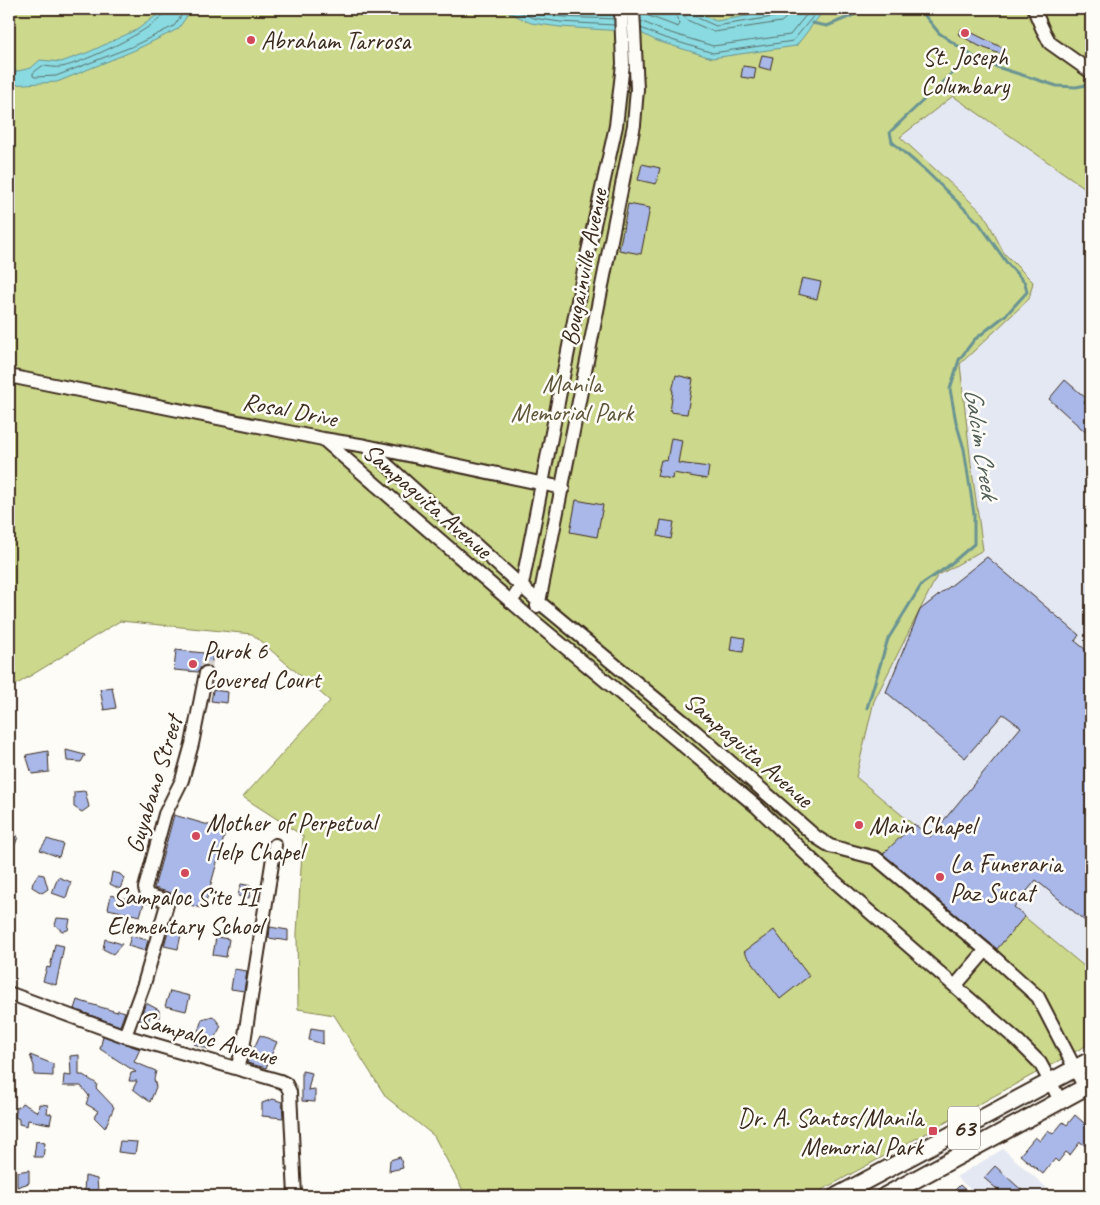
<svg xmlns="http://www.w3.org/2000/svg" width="1100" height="1205" font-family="Caveat,sans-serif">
	<rect width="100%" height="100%" fill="#fdfcf7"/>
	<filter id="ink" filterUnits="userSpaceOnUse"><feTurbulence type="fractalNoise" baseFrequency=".02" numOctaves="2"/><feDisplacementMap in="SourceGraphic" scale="10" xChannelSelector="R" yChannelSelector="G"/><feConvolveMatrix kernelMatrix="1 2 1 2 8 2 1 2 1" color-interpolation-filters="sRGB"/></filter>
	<g filter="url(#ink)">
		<path fill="#e4e8f2" d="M953 96 1091 192V972L856 778 874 701 937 576 983 550 971 464 960 364 1029 299 1033 282 1004 253 984 214 900 137Z
			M1003 1149 1056 1196H978L956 1177Z"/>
		<path fill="#ccd88b" stroke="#848154" d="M9 9H1091V192L953 96 900 137 984 214 1004 253 1033 282 1029 299 960 364 971 464 983 550 937 576 874 701 856 777 1091 972V1043L811 1196H466L434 1136 386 1097 334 1015 298 1009 297 933 303 836 243 797 330 701 252 634 120 621 9 689Z"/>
		<path fill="#89dae1" stroke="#6a9493" d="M165 9H192L178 29 133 51 57 82 9 85V73L31 68 40 60 61 62 89 52 138 29Z
			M502 9H688L716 21 788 9H825L796 46 712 58 657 41 639 32 560 27 531 23Z"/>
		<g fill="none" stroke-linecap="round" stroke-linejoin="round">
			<path stroke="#5a706c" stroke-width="1" d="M167 9C165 25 79 65 61 67 55 68 48 66 42 66L33 73V76L35 77 56 76 131 47 174 26 186 9
				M513 9 533 18 560 22 614 25
				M527 9C550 20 589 17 614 19
				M682 9 683 15 687 20 714 32 781 22 787 17 790 9
				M688 9 691 15 716 26 779 16 783 13V9
				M641 13 678 27 680 24 676 16 674 9
				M641 21 661 30 713 46 790 35 811 9
				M641 28 659 36 713 53 793 41 819 9"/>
			<path stroke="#6a9493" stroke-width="3" d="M915 9 922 12 939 33 974 57 1000 68 1057 86 1076 87 1091 84
				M812 23 827 26 868 9
				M867 708 888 639 922 584 947 567 974 544V514L964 449 956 422 950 389 959 360 974 340 1007 314 1027 292 1025 283 1007 263 979 223 927 172 892 142 890 132 952 73 974 57"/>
		</g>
		<path fill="#a9b8e8" stroke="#3b2a1e" d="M962 28 1003 48 1000 54 979 46 958 34Z
			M762 55 773 57 770 70 759 67Z
			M743 66 756 68 754 79 741 77Z
			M642 164 660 168 656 184 638 180Z
			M628 204 650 208 641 254 619 250Z
			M802 278 821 282 817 299 798 294Z
			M676 375 693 379 687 414 670 412 673 391H672Z
			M1065 380 1087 399 1084 402 1091 408V437L1049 399Z
			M671 438 682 440 678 463 709 467 707 479 673 473 672 479 657 476 661 460 667 461Z
			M576 500 603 505 597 537 570 532Z
			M661 520 674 522 671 539 658 536Z
			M987 557 1079 635 1075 641 1091 654V926L1036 880 1014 907 1025 916 997 949 883 854 914 824 930 837 1021 727 1003 714 965 758 886 692 920 610Z
			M732 636 745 638 743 652 730 650Z
			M176 650 213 654 211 667 203 666 198 672 174 670Z
			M112 687 116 708 104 710 100 689Z
			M213 690 228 692 227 703 211 701Z
			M66 750 85 755 81 762 67 761Z
			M48 751 49 772 32 774 26 755Z
			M85 791 89 807 82 812 74 807V792Z
			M174 815 226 830 204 909 176 901 174 896 171 893 154 888Z
			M9 826 18 837 9 860Z
			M47 839 63 844 59 857 40 850Z
			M112 872 120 874 124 878 120 889 110 884Z
			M38 874 44 875 48 889 42 893 32 887 33 882Z
			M58 877 71 882 66 898 52 893Z
			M241 884 252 886 249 898 238 896Z
			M111 895 144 903 140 916 108 909Z
			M57 918 70 919 68 930 62 931 55 925Z
			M270 927 288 930V941L269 938Z
			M774 930 809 976 780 999 744 952Z
			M168 931 181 934 178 949 164 946Z
			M131 936 148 940 145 951 128 946Z
			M216 937 229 939 226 957 213 955Z
			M105 939 122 944 113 954 103 949Z
			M55 944 64 946 56 985 43 981 47 967 50 968Z
			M234 969 247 971 244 991 231 989Z
			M170 991 190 996 186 1011 165 1006Z
			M77 1000 117 1012 118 1010 125 1012 120 1026 74 1009Z
			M146 1003 159 1010V1018L150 1016 148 1023 139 1020Z
			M213 1016 221 1026 214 1039 209 1041 208 1049 194 1044 202 1019Z
			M311 1028 323 1030V1044L309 1040Z
			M260 1035 277 1042 266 1068 247 1063Z
			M103 1036 140 1049 134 1062 156 1071 154 1079 156 1087 150 1102 133 1089 137 1081H129L131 1073 136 1072 100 1049Z
			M30 1055 53 1064V1076L34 1075V1066Z
			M79 1055V1075H83L97 1084 96 1088 114 1107 105 1128 94 1117 98 1111 86 1104 89 1096 81 1086H63L64 1075 71 1076 70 1056Z
			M302 1071 312 1073 308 1090 315 1089V1102L302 1101Z
			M273 1099 282 1102 283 1118 262 1116V1103Z
			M22 1103 38 1112 39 1104 48 1105 47 1113 52 1114 50 1124 28 1120 27 1126 19 1124V1119L15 1117 17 1107H19Z
			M1075 1115 1091 1129V1139L1086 1146 1080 1142 1070 1155 1066 1152 1058 1162 1055 1159 1043 1174 1020 1155 1035 1137 1040 1141 1048 1130 1053 1134 1063 1122 1067 1125Z
			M36 1141 45 1143 43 1157H34Z
			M120 1141 137 1142 135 1154 118 1152Z
			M400 1157 403 1168 389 1171 390 1160Z
			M995 1166 1028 1196H1005L984 1178Z
			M29 1170V1183L17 1187V1172Z
			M85 1176 97 1179 98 1191H84Z
			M960 1185 972 1196H949Z"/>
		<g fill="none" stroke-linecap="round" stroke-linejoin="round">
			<path stroke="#d6d2cc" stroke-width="12" stroke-dasharray="12 6" stroke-linecap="butt" d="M206 673 207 658"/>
			<defs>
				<path id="minor" d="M1034 9 1042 28 1050 43 1091 72
					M9 376 323 439 366 446 563 488
					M323 439 530 618 756 806 833 880 1018 1041 1040 1063 1061 1102
					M366 446 539 602 696 732 816 837 830 846 876 858 986 950 1038 997 1085 1088
					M511 602 522 585 585 265 616 126 623 64 621 9
					M537 606 539 602 634 125 637 89 633 9
					M955 986 986 950
					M11 994 125 1036 280 1081 286 1084 290 1092 295 1196
					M125 1036 144 984 168 901 147 895 145 888 165 814 182 780 192 744 206 673
					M237 1068 243 1048 275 845"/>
				<path id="major" d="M837 1196 1091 1060
					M885 1196 1091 1084"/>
			</defs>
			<use href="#minor" stroke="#3b2a1e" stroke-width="16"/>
			<use href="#major" stroke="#3b2a1e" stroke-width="20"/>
			<use href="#minor" stroke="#fdfcf7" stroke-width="12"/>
			<use href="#major" stroke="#fdfcf7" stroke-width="16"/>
		</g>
	</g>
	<g fill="#d1495b" stroke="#fdfcf7" stroke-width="2">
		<circle cx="965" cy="33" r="5"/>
		<circle cx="251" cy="40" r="5"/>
		<circle cx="193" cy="664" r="5"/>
		<circle cx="859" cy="825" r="5"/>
		<circle cx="196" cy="836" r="5"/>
		<circle cx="185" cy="873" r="5"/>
		<circle cx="940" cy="877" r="5"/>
		<rect x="928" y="1126" width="10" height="10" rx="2.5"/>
	</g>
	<g text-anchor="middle" stroke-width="5" stroke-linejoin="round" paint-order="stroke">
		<rect fill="#fdfcf7" stroke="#75695f" stroke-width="1" x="948" y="1106.5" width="32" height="43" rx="4"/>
		<g font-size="24" font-weight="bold" fill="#3b2a1e">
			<text x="964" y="1136">63</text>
		</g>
		<g font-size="25" fill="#3b2a1e" stroke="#fdfcf7" text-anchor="start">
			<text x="261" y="49">Abraham Tarrosa</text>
			<text x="965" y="65" text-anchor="middle">St. Joseph<tspan x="965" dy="29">Columbary</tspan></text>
			<text x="203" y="659">Purok 6<tspan x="203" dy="29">Covered Court</tspan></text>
			<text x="206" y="831">Mother of Perpetual<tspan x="206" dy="29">Help Chapel</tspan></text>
			<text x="869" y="834">Main Chapel</text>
			<text x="950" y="872">La Funeraria<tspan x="950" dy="29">Paz Sucat</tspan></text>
			<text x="185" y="905" text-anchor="middle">Sampaloc Site II<tspan x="185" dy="29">Elementary School</tspan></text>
			<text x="923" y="1126" text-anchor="end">Dr. A. Santos/Manila<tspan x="923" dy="29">Memorial Park</tspan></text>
		</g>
		<g font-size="25" fill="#3b2a1e" stroke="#fdfcf7">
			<text transform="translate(583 267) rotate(-79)" y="9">Bougainville Avenue</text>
			<text transform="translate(290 409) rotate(11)" y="9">Rosal Drive</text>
			<text transform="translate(428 500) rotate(41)" y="9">Sampaguita Avenue</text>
			<text transform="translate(749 749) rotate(41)" y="9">Sampaguita Avenue</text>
			<text transform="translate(153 784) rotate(-73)" y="9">Guyabano Street</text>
			<text transform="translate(208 1037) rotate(16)" y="9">Sampaloc Avenue</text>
		</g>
		<g font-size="25" fill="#5f5639" stroke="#fdfcf7">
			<text x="572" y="392">Manila<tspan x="572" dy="29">Memorial Park</tspan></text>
		</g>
		<g font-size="26" font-style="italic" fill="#525f58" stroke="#fdfcf7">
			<text transform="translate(982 443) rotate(81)" y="9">Galcim Creek</text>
		</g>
	</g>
	<rect width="1100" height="1205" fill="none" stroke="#fdfcf7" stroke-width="30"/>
	<rect x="15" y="15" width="1070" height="1175" fill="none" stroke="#3b2a1e" stroke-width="2" filter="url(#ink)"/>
</svg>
